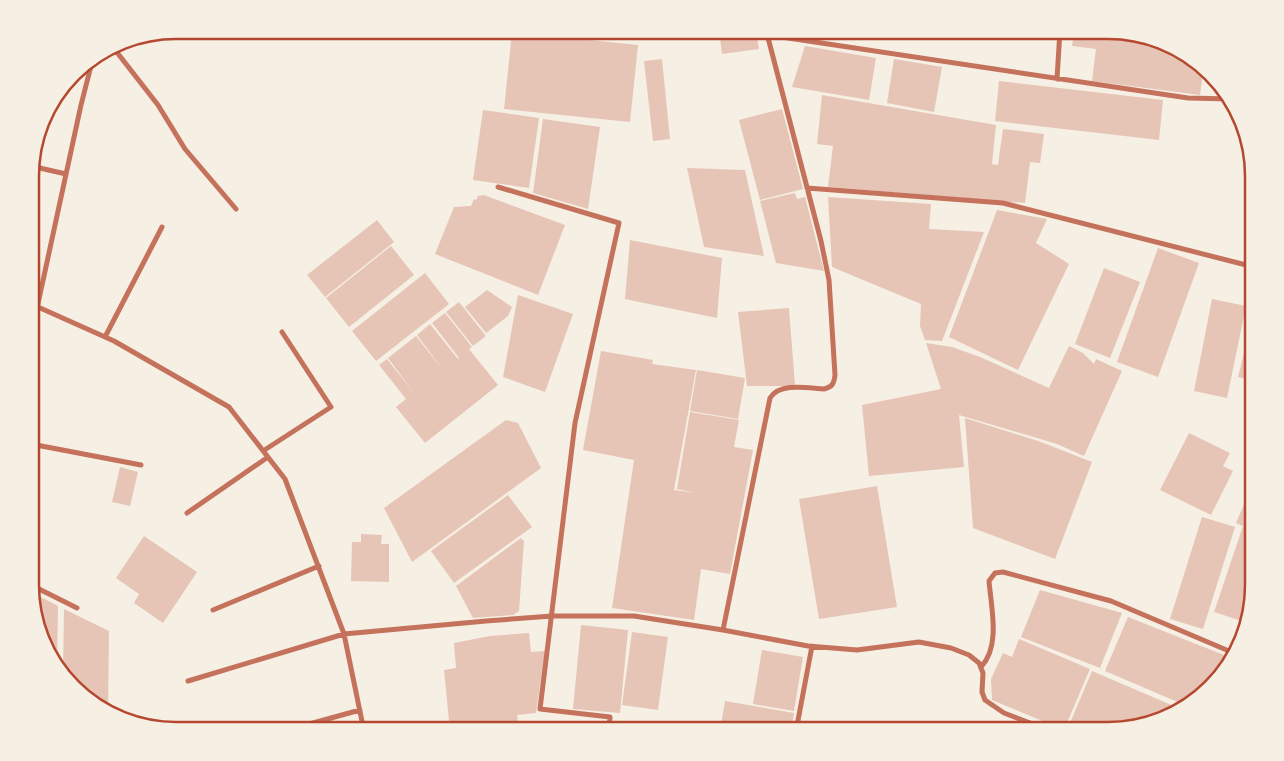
<svg xmlns="http://www.w3.org/2000/svg" width="1284" height="761" font-family="'Varela Round',sans-serif">
	<rect width="100%" height="100%" fill="#f6efe4"/>
	<path fill="#e6c5b7" d="M719 30H756L759 49 722 54Z
		M1074 30H1109L1182 50 1203 72 1200 95 1092 81 1096 49 1072 46Z
		M512 32 638 45 630 122 504 109Z
		M805 46 876 58 869 100 792 87Z
		M662 59 670 139 653 141 644 61Z
		M894 59 942 67 934 112 887 103Z
		M999 81 1163 100 1159 140 995 121Z
		M822 95 996 125 992 164 998 165 1003 129 1044 134 1040 163 1030 162 1025 203 828 187 833 146 817 144Z
		M782 109 803 189 760 200 739 120Z
		M483 110 539 118 529 188 473 180Z
		M543 119 600 127 588 209 533 193Z
		M687 168 745 170 764 256 704 247Z
		M795 193 797 199 805 197 824 271 776 263 760 201Z
		M484 195 565 225 538 295 435 254 454 207 471 206 474 199 476 200 478 196Z
		M828 197 931 204 929 229 984 232 942 341 925 340 920 326 921 304 832 267Z
		M997 210 1047 219 1036 243 1069 264 1018 370 949 337Z
		M377 220 394 242 325 297 307 275Z
		M630 240 722 258 717 318 625 299Z
		M391 246 414 275 349 327 326 298Z
		M1158 248 1199 263 1158 377 1117 362Z
		M1104 268 1140 282 1110 358 1075 344Z
		M425 273 449 304 376 361 352 331Z
		M487 290 512 307 508 316 486 333 465 307Z
		M518 295 573 314 545 392 503 377Z
		M1212 299 1246 306 1227 398 1194 391Z
		M459 302 486 336 473 346 446 312Z
		M789 308 795 386H747L738 312Z
		M445 313 472 347 469 349 498 385 425 443 396 407 406 399 379 365 387 359 414 393 388 358 402 347 429 382 402 347 416 336 443 370 417 335 430 324 458 359 459 358 432 323Z
		M1253 317H1254V381L1238 377Z
		M926 343 952 347 980 357 1049 388 1069 346 1083 353 1094 364 1096 359 1122 371 1084 456 1057 444 959 415 964 467 869 476 862 405 941 389Z
		M601 351 653 360 652 364 696 370 674 490 696 493 677 489 690 412 739 420 734 447 753 450 730 574 701 569 694 620 612 608 634 460 583 450Z
		M697 370 745 378 738 419 690 411Z
		M965 418 1041 442 1092 462 1055 559 973 528Z
		M506 420 518 423 541 468 412 562 384 508Z
		M1189 433 1230 453 1223 466 1233 471 1211 515 1160 490Z
		M120 467 138 472 130 506 112 502Z
		M1254 481V595L1245 622 1214 612 1243 526 1236 523Z
		M877 486 897 607 819 619 799 499Z
		M508 495 532 527 454 583 431 551Z
		M1202 517 1235 527 1203 629 1170 619Z
		M361 534 382 535 381 544H389V582L351 581 352 542H361Z
		M144 536 197 572 163 623 134 603 139 594 116 578Z
		M521 538 524 541 519 611 513 615 473 618 456 586Z
		M1040 590 1122 613 1100 668 1021 637Z
		M31 592 58 606 57 669 54 666 31 604Z
		M64 609 109 631 108 713 102 711 63 675Z
		M1128 617 1234 659 1187 706 1105 671Z
		M581 625 628 630 620 713 573 709Z
		M632 632 668 637 658 710 622 705Z
		M529 633 531 652 545 651 536 713 517 715 519 731H450L444 670 456 668 454 643 490 636Z
		M1019 639 1090 669 1064 730 992 700 991 679 1003 653 1012 657Z
		M762 650 803 657 794 711 753 704Z
		M1092 671 1183 710 1118 731H1069L1067 730Z
		M725 701 794 713 791 731H720Z
		M683 722 708 724 707 731H682Z
		M969 724 990 730V731H967Z
		M911 726 927 730V731H909Z"/>
	<g fill="none" stroke-linecap="round" stroke-linejoin="round">
		<path stroke="#c5725c" stroke-width="5" d="M768 35 1188 98 1231 99
			M112 46 158 105 185 149 236 209
			M1057 79 1060 30
			M31 166 66 174
			M498 187 619 223 575 423 540 709 610 717 609 731
			M807 188 1003 203 1254 267
			M38 307 114 341 229 407 285 479 344 634 364 731
			M31 336 81 105 93 58
			M105 337 162 227
			M31 444 141 465
			M263 451 331 407 282 332
			M187 513 268 457
			M31 585 77 608
			M213 610 319 566
			M723 630 770 398C780 382 807 388 824 389 832 387 834 384 835 375L829 280 821 241 766 30
			M981 667C1001 646 991 607 989 581L995 573 1003 572 1111 601 1236 654
			M188 681 344 634 486 621 552 616H634L723 630 808 646 857 650 919 642 951 648 969 655 979 663 983 673 982 692 985 700 1004 713 1051 731
			M284 731 360 710
			M796 731 812 646"/>
	</g>
	<path d="M0 0H1284V761H0ZM176 39H1108A137 137 0 0 1 1245 176V585A137 137 0 0 1 1108 722H176A137 137 0 0 1 39 585V176A137 137 0 0 1 176 39Z" fill="#f6efe4" fill-rule="evenodd"/>
	<path fill="none" stroke="#b5482f" stroke-width="2.5" d="M176 39H1108A137 137 0 0 1 1245 176V585A137 137 0 0 1 1108 722H176A137 137 0 0 1 39 585V176A137 137 0 0 1 176 39Z"/>
</svg>
